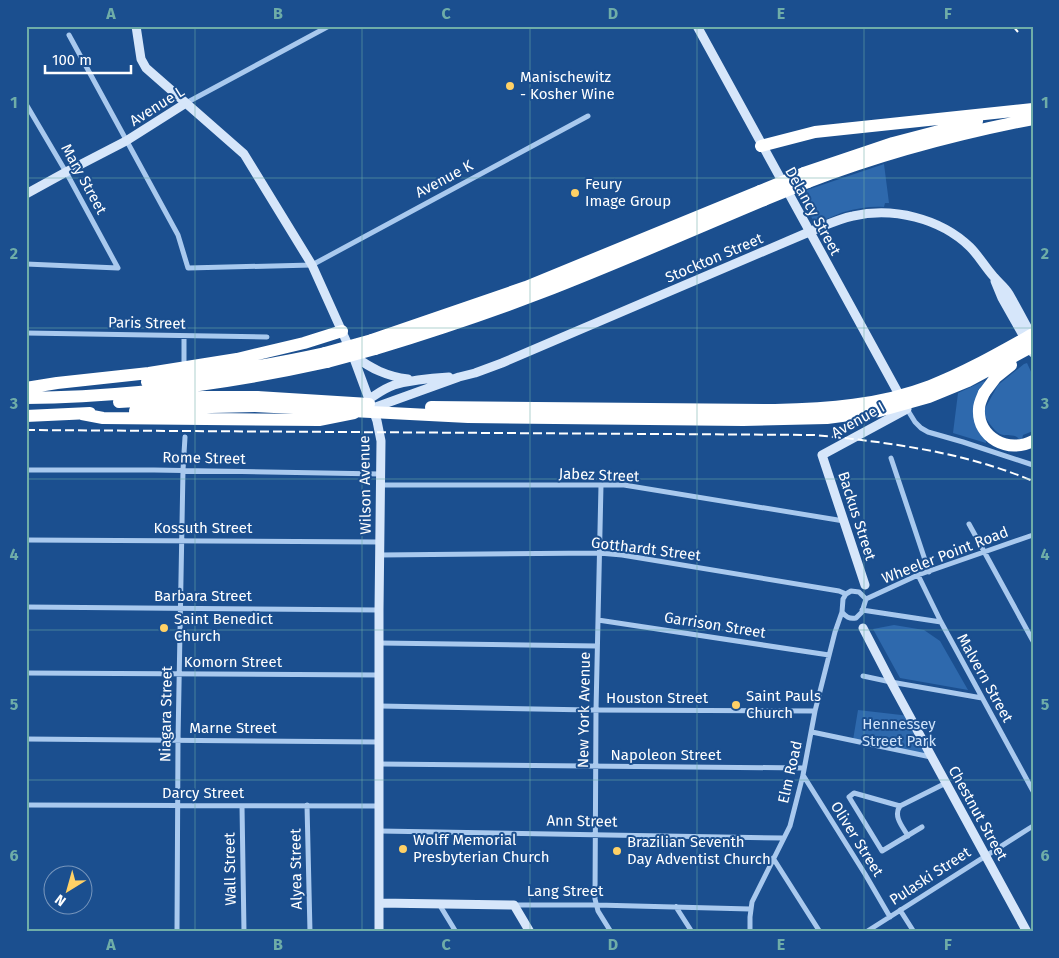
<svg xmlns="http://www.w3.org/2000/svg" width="1059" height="958" font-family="'Fira Sans',sans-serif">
	<rect width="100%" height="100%" fill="#1b4f8f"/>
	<path fill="#2e69ad" d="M884 164 889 203H885L884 207C871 206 858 208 844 212 834 215 823 223 813 220L798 193Z
		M1027 363 1033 376V431L1023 435 1022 439H1019C1014 433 1007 437 1000 434 994 431 985 418 983 412L998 385 1024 364Z
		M984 381 985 382 981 387 986 443 953 433 958 393Z
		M894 625 924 630 940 641 968 690 900 678 873 629Z
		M858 710 910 716 932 757 853 740Z"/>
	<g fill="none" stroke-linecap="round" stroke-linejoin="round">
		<path stroke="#a9c9ee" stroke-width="5" d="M69 35 178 235 188 268 312 265 588 116
			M186 103 329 26
			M26 104 66 172 118 268
			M26 264 118 268
			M26 333 267 337
			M184 336V361
			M907 409 915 422 921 428 928 432 963 442 1033 465
			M891 458 929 572
			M26 470H154L380 474
			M381 485H624L844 521
			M601 485 596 710 595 899 598 911 611 932
			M969 524 1033 641
			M26 540 380 542
			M380 555 599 553 622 555 839 591 846 594
			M918 575 941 622 1033 791
			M866 599 918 575 1033 535
			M26 607 379 610
			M862 610 941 622
			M598 620 829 655
			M380 643 597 646
			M26 673 379 675
			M863 676 891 682 982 698
			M380 706 591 710 815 711
			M812 732 931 757
			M26 739 380 742
			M379 764 803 768
			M803 775 865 874 890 917
			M26 805 379 806
			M307 805 310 932
			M242 806 244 932
			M900 806C893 816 902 826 908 836
			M922 827 882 851 849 797 854 793 900 806 946 783
			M380 831 783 838
			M773 858 820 932
			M439 904 456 932
			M514 905H597L750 909
			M676 907 692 932
			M900 910 914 932
			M177 932 178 740 183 470 185 437
			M750 932V917L752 902 790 826 803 775 815 711 835 632 842 612 843 599 846 594 851 591 859 592 866 599 862 612 856 618C849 619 846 617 842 612
			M866 932 1033 826"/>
		<path stroke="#d6e6fa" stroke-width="9" d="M136 26 141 59 146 68 244 154 312 265 353 356 377 421 381 441 379 610V932
			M697 26C766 154 837 281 907 409L822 455 865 585
			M26 194 66 172 126 141 186 103
			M995 281 1002 298 1033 353
			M354 356C372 369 386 376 408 379
			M369 399C377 394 385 388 394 385 411 380 431 378 449 377
			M373 408 459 377 475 373 502 363 809 232C824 226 838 219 853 216 893 207 940 218 970 247 979 256 985 267 994 277 999 283 1005 287 1009 294 1017 308 1025 323 1033 338
			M863 628 891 682 1027 932
			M379 903 514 905 530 932"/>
		<path stroke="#fff" stroke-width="12" d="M761 146 815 132 1033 109
			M804 173 893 143 977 121
			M808 182C881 154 956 134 1033 119
			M372 340 526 287 760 191
			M375 349C431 332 488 313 543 292 618 263 690 231 764 200
			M147 382C207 375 266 366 325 353
			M26 388 57 383 149 373 237 359 304 343 342 331
			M984 393C982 398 979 403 979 409 977 438 1009 454 1033 441
			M26 398C127 397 228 384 327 362
			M119 402 203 397H257
			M135 411 211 407 255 406
			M82 414 103 418 319 420 354 413
			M26 416 90 413"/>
		<path stroke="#fff" stroke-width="2" stroke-dasharray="9 4" stroke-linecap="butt" d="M1013 26 1018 32
			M26 430 814 435C888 442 964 452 1033 481"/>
		<path stroke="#fff" stroke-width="12" d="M760 191 804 173
			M764 200 808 182
			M325 353 372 340
			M327 362 375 349
			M984 393 996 377 1011 365
			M257 397 369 404
			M255 406 468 417 743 420 827 418 879 411 929 397 968 381 1033 346
			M431 407 775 410C828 409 880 405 930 386 966 372 999 353 1033 334"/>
	</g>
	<path fill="none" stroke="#6fada8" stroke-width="1" stroke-opacity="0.55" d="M195 26V932M362 26V932M530 26V932M697 26V932M864 26V932M26 178H1033M26 328H1033M26 479H1033M26 630H1033M26 780H1033"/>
	<g fill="#ffd166" stroke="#1b4f8f" stroke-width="2">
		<circle cx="510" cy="86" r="5"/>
		<circle cx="575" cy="193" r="5"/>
		<circle cx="164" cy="628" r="5"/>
		<circle cx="736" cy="705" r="5"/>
		<circle cx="403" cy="849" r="5"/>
		<circle cx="617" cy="851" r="5"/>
	</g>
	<g text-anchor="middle" stroke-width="4" stroke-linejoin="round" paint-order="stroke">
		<g font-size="15" fill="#fff" stroke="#1b4f8f" text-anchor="start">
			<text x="520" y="82">Manischewitz<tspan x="520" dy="17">- Kosher Wine</tspan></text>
			<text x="585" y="189">Feury<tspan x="585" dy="17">Image Group</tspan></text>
			<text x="174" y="624">Saint Benedict<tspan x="174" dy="17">Church</tspan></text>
			<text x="746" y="701">Saint Pauls<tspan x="746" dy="17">Church</tspan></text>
			<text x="413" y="845">Wolff Memorial<tspan x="413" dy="17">Presbyterian Church</tspan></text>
			<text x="627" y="847">Brazilian Seventh<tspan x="627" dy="17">Day Adventist Church</tspan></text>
		</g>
		<g font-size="15" fill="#fff" stroke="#1b4f8f">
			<text transform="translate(157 106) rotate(-32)" y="5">Avenue L</text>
			<text transform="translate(84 179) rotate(61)" y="5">Mary Street</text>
			<text transform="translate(444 179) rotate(-28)" y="5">Avenue K</text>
			<text transform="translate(813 211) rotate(61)" y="5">Delancy Street</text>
			<text transform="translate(714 258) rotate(-23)" y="5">Stockton Street</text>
			<text transform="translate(147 323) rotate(1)" y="5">Paris Street</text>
			<text transform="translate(858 420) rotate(-29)" y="5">Avenue I</text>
			<text transform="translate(204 458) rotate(1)" y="5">Rome Street</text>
			<text transform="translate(599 475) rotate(2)" y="5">Jabez Street</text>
			<text transform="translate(365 485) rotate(-91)" y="5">Wilson Avenue</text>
			<text transform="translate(857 516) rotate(72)" y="5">Backus Street</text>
			<text x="203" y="533">Kossuth Street</text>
			<text transform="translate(646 549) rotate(7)" y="5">Gotthardt Street</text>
			<text transform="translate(945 555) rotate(-21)" y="5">Wheeler Point Road</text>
			<text x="203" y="601">Barbara Street</text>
			<text transform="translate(715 625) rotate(9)" y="5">Garrison Street</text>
			<text x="233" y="667">Komorn Street</text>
			<text transform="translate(985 678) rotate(61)" y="5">Malvern Street</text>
			<text x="657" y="703">Houston Street</text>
			<text transform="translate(584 710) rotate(-89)" y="5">New York Avenue</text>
			<text transform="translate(166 714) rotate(-89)" y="5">Niagara Street</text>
			<text x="233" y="733">Marne Street</text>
			<text x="666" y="760">Napoleon Street</text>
			<text transform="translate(790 772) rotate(-77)" y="5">Elm Road</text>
			<text x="203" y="798">Darcy Street</text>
			<text transform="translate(978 813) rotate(61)" y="5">Chestnut Street</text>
			<text transform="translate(582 821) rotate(1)" y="5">Ann Street</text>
			<text transform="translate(857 839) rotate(58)" y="5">Oliver Street</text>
			<text transform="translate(230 869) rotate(-91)" y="5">Wall Street</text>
			<text transform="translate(296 869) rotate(-91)" y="5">Alyea Street</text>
			<text transform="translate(930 876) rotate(-33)" y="5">Pulaski Street</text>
			<text x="565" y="896">Lang Street</text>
		</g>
		<g font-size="15" fill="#cfe3fa" stroke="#1b4f8f">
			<text x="899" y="729">Hennessey<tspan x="899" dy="17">Street Park</tspan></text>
		</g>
	</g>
	<rect width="1059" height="958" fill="none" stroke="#1b4f8f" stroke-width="55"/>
	<g transform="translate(68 890) rotate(217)"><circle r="24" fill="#1b4f8f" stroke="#7695bc"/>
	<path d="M0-4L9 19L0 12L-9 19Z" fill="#ffd166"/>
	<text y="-8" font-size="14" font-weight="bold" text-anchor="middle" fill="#ffffff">N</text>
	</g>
	<path d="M45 65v8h86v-8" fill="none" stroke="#ffffff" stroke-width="2.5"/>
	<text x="52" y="65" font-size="15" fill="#ffffff" stroke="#1b4f8f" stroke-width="4" paint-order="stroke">100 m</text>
	<rect x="28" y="28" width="1004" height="902" fill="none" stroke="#6fada8" stroke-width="2"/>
	<g font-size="16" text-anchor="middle" font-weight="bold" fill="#6fada8">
		<text x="111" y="19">A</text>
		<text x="278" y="19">B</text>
		<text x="446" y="19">C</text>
		<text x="613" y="19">D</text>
		<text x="781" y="19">E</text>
		<text x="948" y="19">F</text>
		<text x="14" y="108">1</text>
		<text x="1045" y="108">1</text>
		<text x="14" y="259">2</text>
		<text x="1045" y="259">2</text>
		<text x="14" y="409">3</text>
		<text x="1045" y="409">3</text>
		<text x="14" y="560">4</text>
		<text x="1045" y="560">4</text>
		<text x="14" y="710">5</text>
		<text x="1045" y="710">5</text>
		<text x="14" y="861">6</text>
		<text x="1045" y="861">6</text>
		<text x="111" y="950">A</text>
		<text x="278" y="950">B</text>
		<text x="446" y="950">C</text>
		<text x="613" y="950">D</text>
		<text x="781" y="950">E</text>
		<text x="948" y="950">F</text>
	</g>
</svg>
